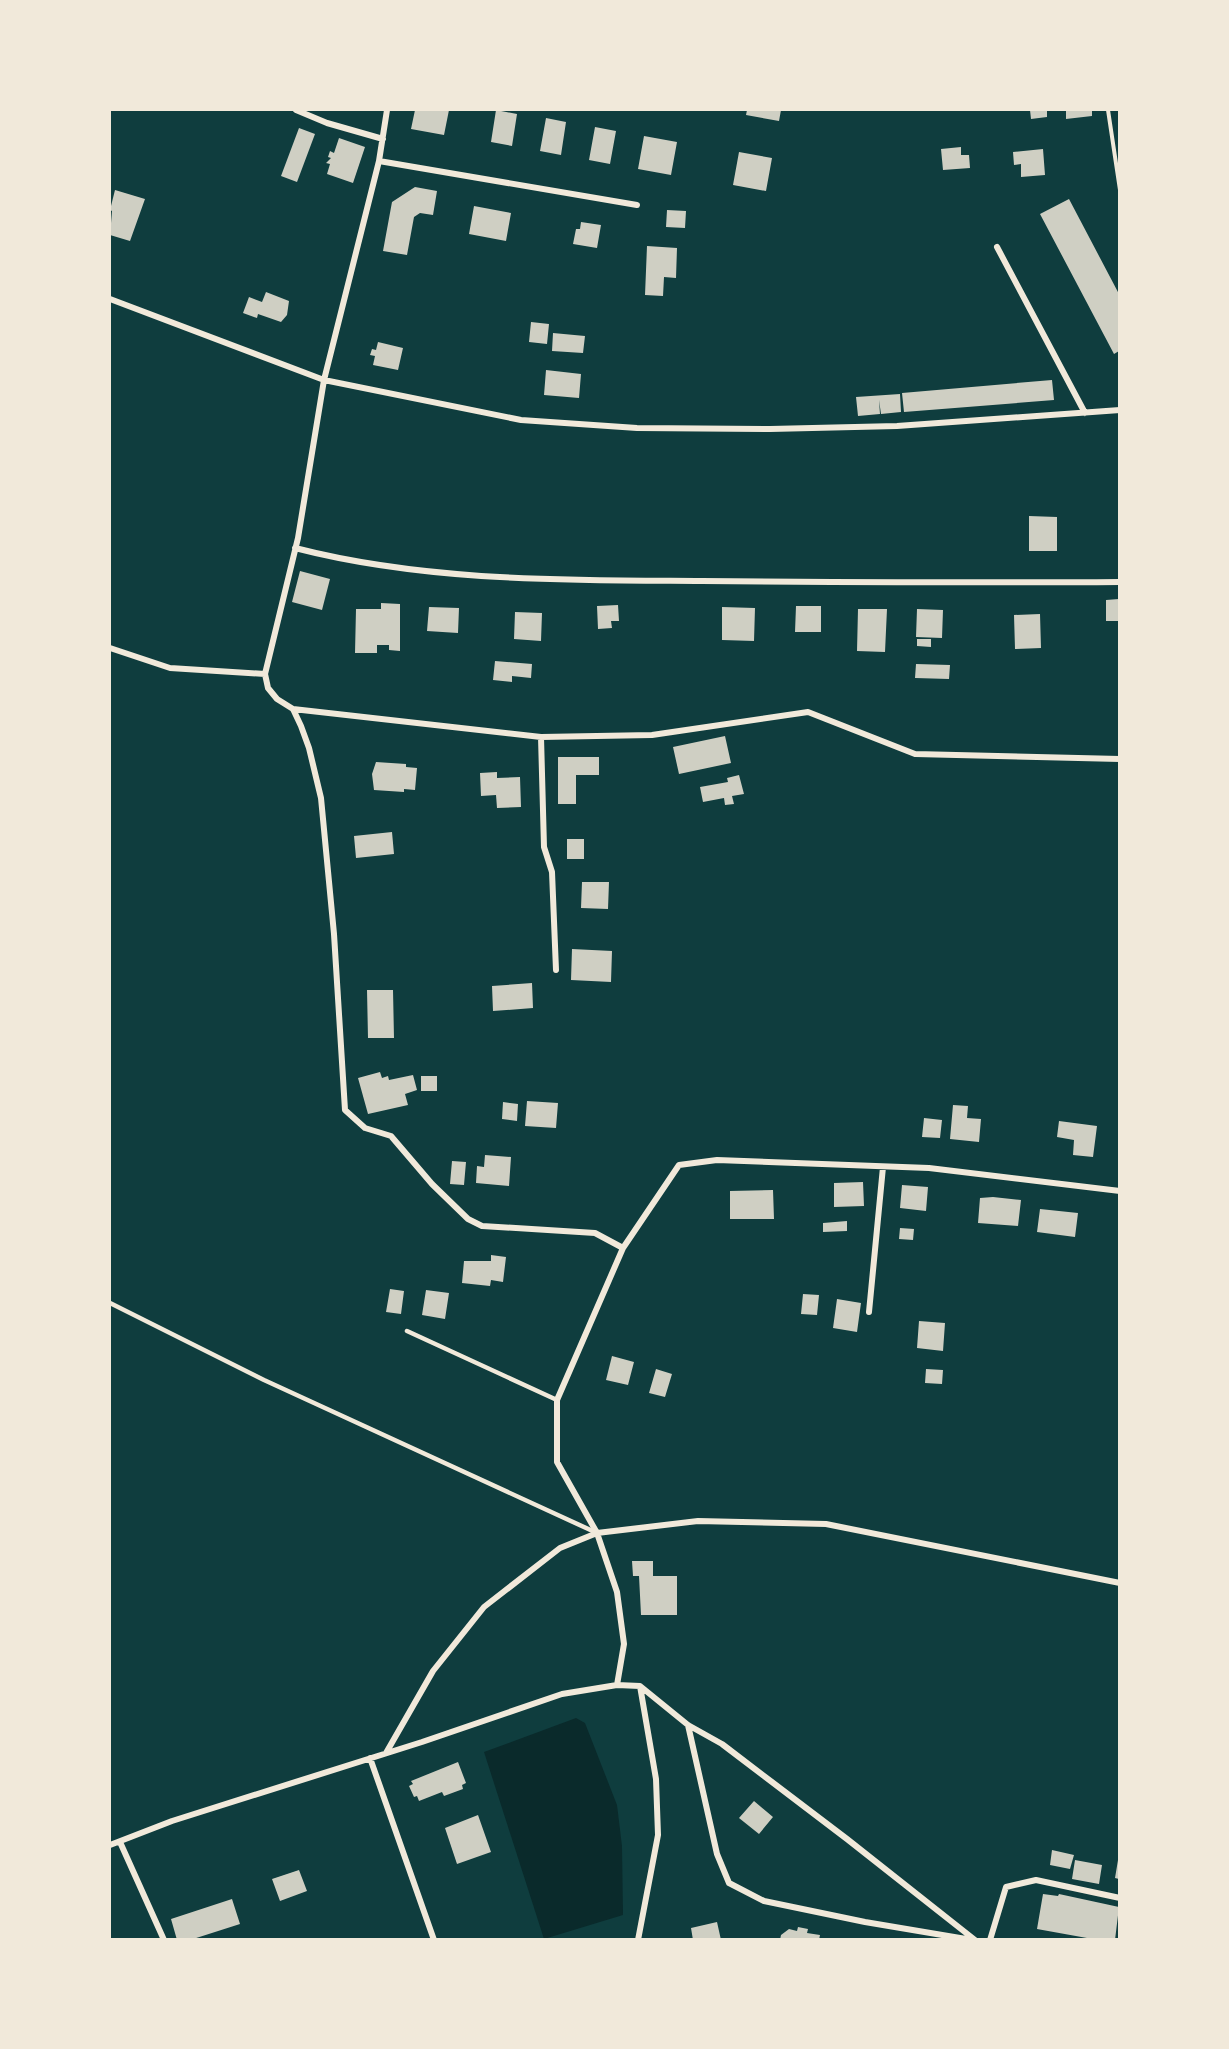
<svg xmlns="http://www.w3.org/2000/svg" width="1229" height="2049" font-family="'Fira Sans',sans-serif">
	<rect width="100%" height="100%" fill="#0f3d3e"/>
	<path fill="#0a2a2b" d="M576 1718 585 1723 617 1805 622 1846 623 1915 544 1939 484 1752Z"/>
	<path fill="#cfcfc3" d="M415 110H449L444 135 411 129Z
		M496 110 517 114 512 146 491 142Z
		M747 110H781L779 121 746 115Z
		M1030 110H1047V117L1031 119Z
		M1066 110H1092V116L1066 119Z
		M546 118 566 122 561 155 540 151Z
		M595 127 616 131 610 164 589 160Z
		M299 128 315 134 297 182 281 176Z
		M644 136 677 142 671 175 638 169Z
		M339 138 365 147 353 183 327 174 330 164 326 163 331 158 328 157 330 151 334 153Z
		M961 147V155H969L970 168 943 170 941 149Z
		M1043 149 1045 175 1021 177V164L1014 165 1013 152Z
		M739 152 772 158 766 191 733 185Z
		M415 187 437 191 433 215 420 213 414 217 407 255 383 251 392 202Z
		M115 190 145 199 130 241 110 235 112 211 110 210Z
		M1069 199 1119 294V351L1114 354 1040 214Z
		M474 206 511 213 506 241 469 234Z
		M667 210 686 211 685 228 666 227Z
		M581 222 601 225 597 248 573 244 576 229H580Z
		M647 246 677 248 676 278 664 277 663 296 645 295Z
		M266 292 289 301 287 315 281 322 258 314 257 318 243 313 249 297 262 302Z
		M531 322 549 324 547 344 529 342Z
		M553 333 585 336 583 353 552 351Z
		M378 342 403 348 398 370 373 365 375 356 370 355 372 349 376 350Z
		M546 370 581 374 579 398 544 395Z
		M1052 380 1054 400 904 412 902 393Z
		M900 394 901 412 881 414 879 400 880 414 858 416 856 397Z
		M1029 516 1057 517V551H1029Z
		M300 571 330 579 322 610 292 602Z
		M1119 599V621H1106V600Z
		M381 603 400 604V651L389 650V645H377V653H355L356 609H381Z
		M618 605 619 621H611L612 628 598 629 597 606Z
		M796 606H821V632H795Z
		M429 607 459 608 458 633 427 631Z
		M722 607 755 608 754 641 722 640Z
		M858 609H887L885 652 857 651Z
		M917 609 943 610 942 638 916 637Z
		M515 612 542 613 541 641 514 639Z
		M1040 614 1041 648 1015 649 1014 615Z
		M917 639H931V647L917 646Z
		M495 661 532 664 531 678 512 676V682L493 680Z
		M916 664 950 665 949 679 915 678Z
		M725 736 731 763 679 774 673 747Z
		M558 757H599V775H576V804H558Z
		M376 762 406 764V767L417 768 415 790 404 789V792L374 790 372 774Z
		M497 772V778L520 777 521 807 497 808 496 795 481 796 480 773Z
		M739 775 744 794 732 796 734 804 725 805 724 798 703 802 700 787 728 782 727 778Z
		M392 832 394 854 356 858 354 836Z
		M567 839H584V859H567Z
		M582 882H609L608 909 581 908Z
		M572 949 612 951 611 982 571 980Z
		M532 983 533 1008 493 1011 492 986Z
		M367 990H393L394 1038H368Z
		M380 1072 382 1078 388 1076 389 1080 413 1075 417 1090 405 1094 408 1105 368 1114 358 1078Z
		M421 1076H437V1091H421Z
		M527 1101 558 1103 556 1128 525 1126Z
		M503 1102 518 1104 517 1121 502 1119Z
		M953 1105 968 1106 967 1118 981 1119 979 1142 950 1139Z
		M924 1118 942 1120 940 1138 922 1137Z
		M1059 1121 1097 1126 1093 1157 1073 1155 1074 1140 1057 1137Z
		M485 1155 511 1157 509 1186 476 1183 477 1166 484 1167Z
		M452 1161 466 1162 464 1185 450 1184Z
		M863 1182 864 1206 834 1207V1183Z
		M902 1185 928 1187 926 1211 900 1208Z
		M773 1190 774 1219H730V1191Z
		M993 1197 1021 1200 1018 1226 978 1223 980 1198Z
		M1040 1209 1078 1213 1075 1237 1037 1232Z
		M847 1221V1231L823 1232V1223Z
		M900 1228 914 1229 913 1240 899 1239Z
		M491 1255 506 1257 503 1282 491 1280 490 1286 462 1283 464 1261H491Z
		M390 1289 404 1291 401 1314 386 1312Z
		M426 1290 449 1293 445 1319 422 1315Z
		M803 1294 819 1295 817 1315 801 1314Z
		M837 1299 861 1303 857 1332 833 1328Z
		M919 1321 945 1323 943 1351 917 1348Z
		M612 1356 634 1362 628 1385 606 1380Z
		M656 1369 672 1374 665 1397 649 1393Z
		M926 1369 943 1370 942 1384 925 1383Z
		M632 1561H653V1576H677V1615H641L639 1576H633Z
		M458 1762 466 1783 462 1785 463 1789 444 1796 442 1792 419 1801 417 1796 414 1797 409 1786 413 1784 411 1781Z
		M754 1801 773 1817 759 1834 739 1818Z
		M478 1815 491 1852 457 1864 445 1828Z
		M1052 1850 1074 1855 1070 1869 1050 1865Z
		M1075 1860 1102 1865 1099 1884 1072 1879Z
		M1118 1860H1119V1879L1115 1878Z
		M299 1870 307 1891 280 1901 272 1879Z
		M1043 1894 1058 1896 1059 1894 1119 1907 1115 1940H1098L1037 1929Z
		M232 1899 240 1924 190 1940H177L171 1919Z
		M717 1922 721 1940H693L691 1928Z
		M798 1927 808 1929 807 1933 820 1935 819 1940H780L781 1935 789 1929 797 1931Z"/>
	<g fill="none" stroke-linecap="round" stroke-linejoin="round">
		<path stroke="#f1e9da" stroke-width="4" d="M1108 110 1120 190"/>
		<path stroke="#f1e9da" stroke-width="4.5" d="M110 1303 264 1380 597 1533
			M407 1331 557 1400"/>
		<path stroke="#f1e9da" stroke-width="6" d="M296 110 327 123 383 139
			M387 110 379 161 324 380 298 538 265 674 268 688 277 699 293 709 301 726 309 748 321 798 334 934 345 1110 365 1128 391 1136 432 1184 468 1219 482 1226 595 1233 623 1248
			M379 161 637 205
			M997 247 1085 413
			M110 299 324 380 521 420 637 428 770 429 897 426 1120 410
			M295 548C427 582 566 580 702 581 841 582 980 583 1120 582
			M110 648 170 668 265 674
			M293 709 541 737 652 735 808 712 915 754 1120 759
			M541 737 544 847 552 872 556 970
			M869 1312 883 1167
			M617 1685 624 1644 617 1592 597 1533 557 1462V1400L623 1248 679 1165 717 1160 929 1168 1120 1191
			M688 1725 717 1854 729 1883 764 1901 865 1922 972 1940
			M386 1753 433 1671 484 1607 560 1548 597 1533 698 1521 826 1524 1120 1583
			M370 1758 434 1940
			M120 1842 164 1940
			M110 1845 172 1821 422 1742 562 1694 617 1685 640 1686 688 1725 722 1744 847 1839 975 1940
			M638 1940 658 1835 656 1779 640 1686
			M990 1940 1006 1887 1036 1880 1120 1898"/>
	</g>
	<rect width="1229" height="2049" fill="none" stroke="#f1e9da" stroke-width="222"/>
</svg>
